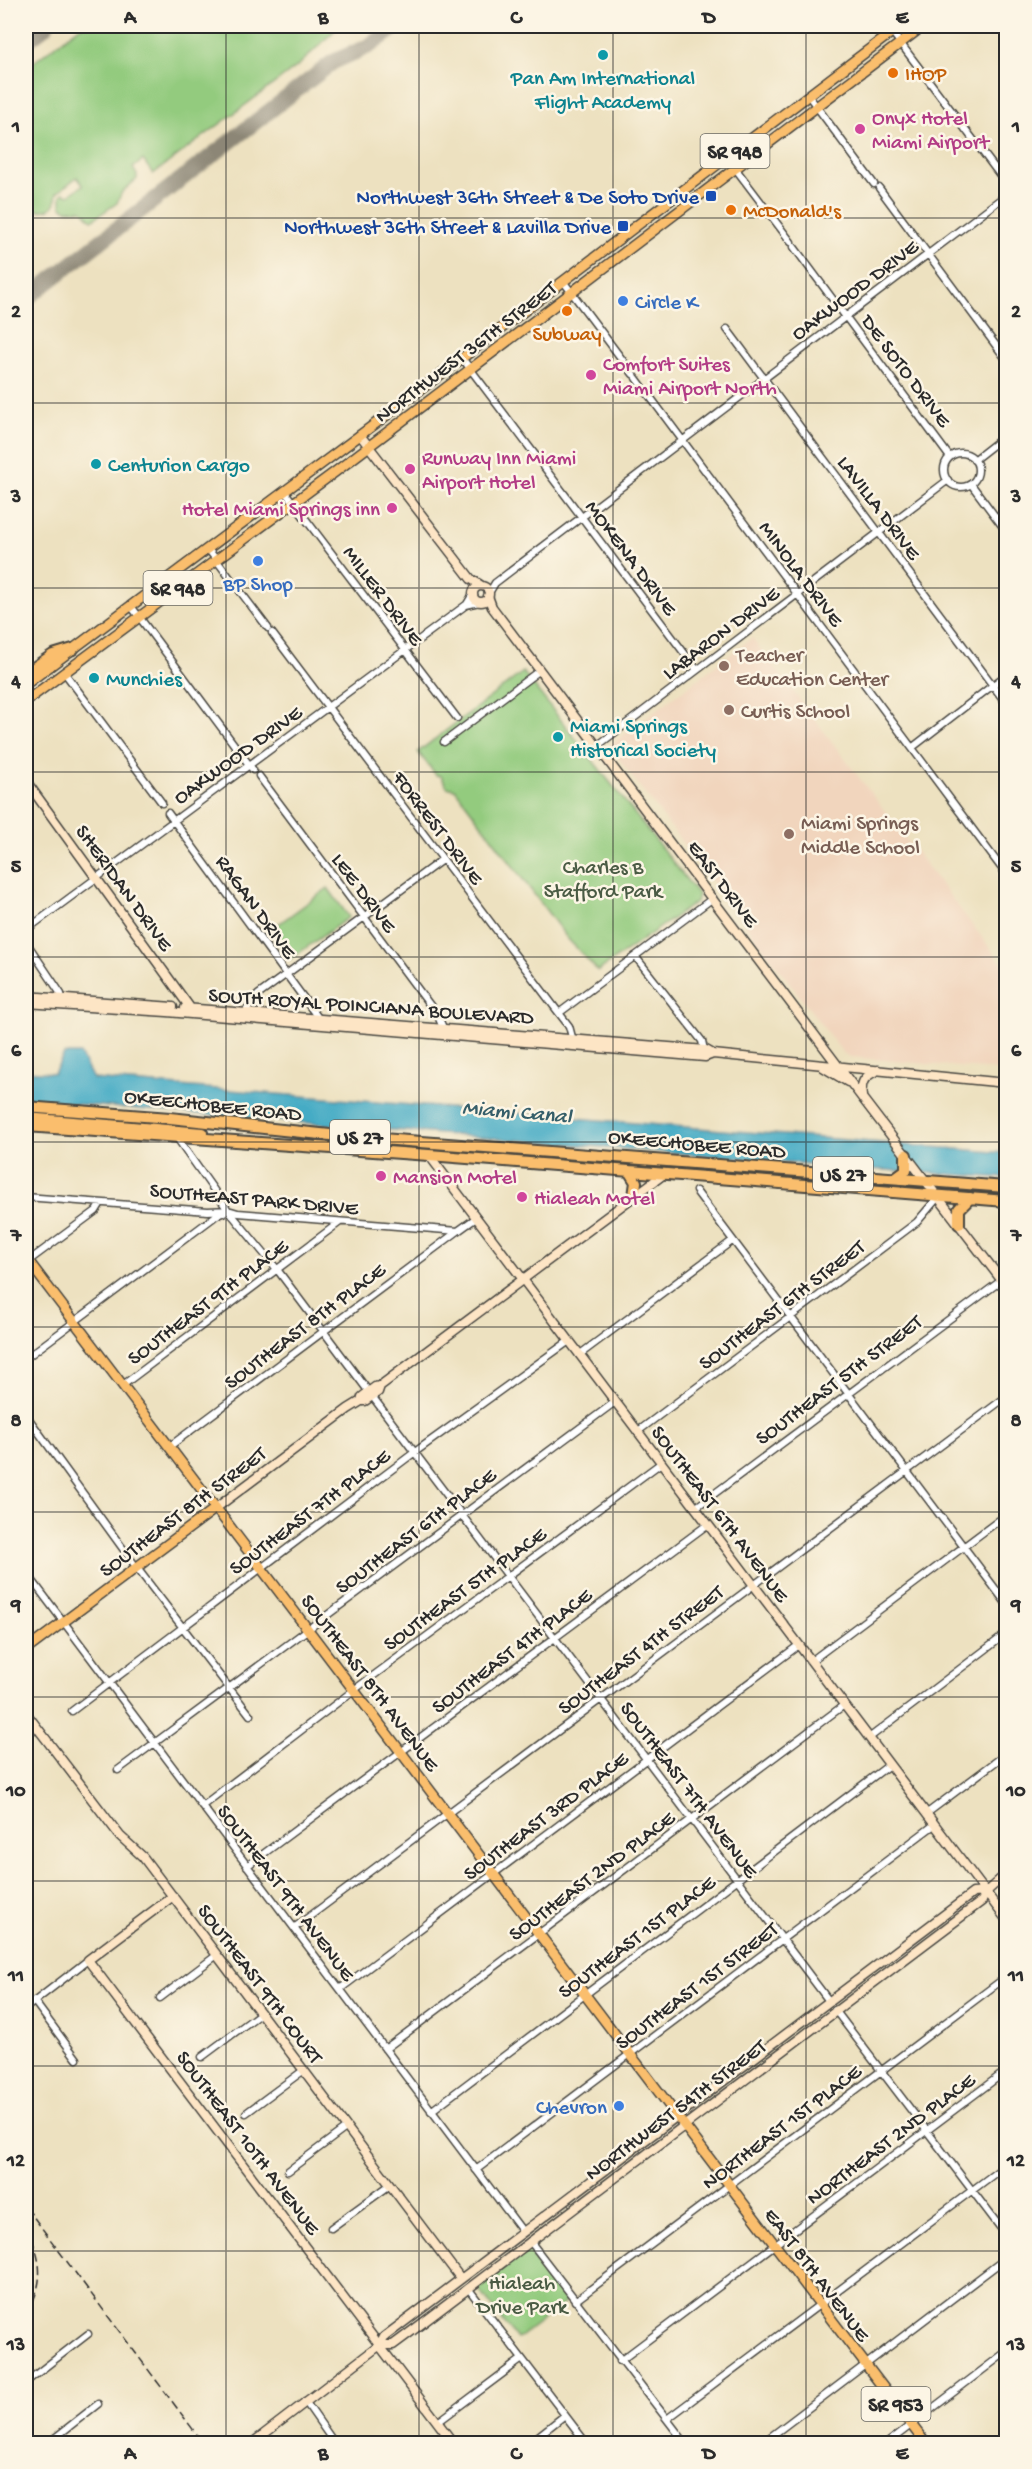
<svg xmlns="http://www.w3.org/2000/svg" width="1032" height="2469" font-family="'Gochi Hand',sans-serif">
	<rect width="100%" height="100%" fill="#fcf5e5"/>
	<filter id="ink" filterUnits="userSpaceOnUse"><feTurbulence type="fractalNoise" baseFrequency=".0167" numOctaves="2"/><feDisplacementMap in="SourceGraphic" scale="12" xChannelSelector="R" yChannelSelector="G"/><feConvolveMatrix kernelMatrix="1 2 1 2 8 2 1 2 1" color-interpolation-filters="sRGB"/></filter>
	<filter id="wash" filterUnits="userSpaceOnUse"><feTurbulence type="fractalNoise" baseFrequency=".008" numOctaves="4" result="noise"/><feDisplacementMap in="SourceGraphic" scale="24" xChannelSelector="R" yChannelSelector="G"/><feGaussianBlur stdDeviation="1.35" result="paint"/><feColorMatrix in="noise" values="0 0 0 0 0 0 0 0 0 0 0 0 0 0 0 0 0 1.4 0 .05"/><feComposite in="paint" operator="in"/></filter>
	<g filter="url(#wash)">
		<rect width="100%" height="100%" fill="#ede1c0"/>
		<path fill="#f1d5bd" d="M752 638 1006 969V1071L850 1057 843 1053 609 746Z"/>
		<path fill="#93cb7e" stroke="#5f7b54" stroke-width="1.5" d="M81 26H251L255 30 261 26H339L299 65 153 174 143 160 133 168 137 175V179L122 192 117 203 92 220 82 210H67L61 206V195L64 193 69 195 83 185 77 177 57 193C55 215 44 210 26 210V68Z
			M523 672 698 894 696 902 598 971 567 938 455 789 447 787 441 776 436 775 418 752Z
			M328 888 349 917 289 960 269 931Z
			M527 2250 567 2301 517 2339 477 2287Z"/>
		<path fill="#45abc5" stroke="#386b78" stroke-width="1.5" d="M64 1054H80L93 1079 1006 1153V1178L869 1169 26 1100V1071L54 1073Z"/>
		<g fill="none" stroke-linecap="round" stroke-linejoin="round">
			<path stroke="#8c8676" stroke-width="16" d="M26 41 46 26
				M26 299 333 62 369 46 397 26"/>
		</g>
	</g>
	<g filter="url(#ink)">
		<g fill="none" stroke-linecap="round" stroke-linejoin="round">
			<defs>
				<path id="street" d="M892 32 1006 183
					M808 95 874 184
					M735 168 791 242
					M879 188 1006 359
					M794 247 949 456
					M563 281 633 374
					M727 329 1006 703
					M462 358 536 456
					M636 378 1006 874
					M944 470a17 17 0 1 1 34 0a17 17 0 1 1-34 0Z
					M974 460 1006 435
					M541 463 697 670
					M971 484 1006 531
					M285 492 457 718
					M208 549 268 628
					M489 593 495 583 1006 195
					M467 604 473 594
					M131 606 253 770
					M272 633 559 1013 569 1026 573 1041
					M64 672 162 803
					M444 742 540 670
					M597 746 948 480
					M913 747 1006 675
					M259 776 438 1016 443 1028
					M168 813 319 1019
					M26 930 466 605 479 602
					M26 942 61 994 62 999
					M635 956 702 1041 704 1050
					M245 1012 258 995 443 859
					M559 1013 713 898
					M177 1138 228 1210 276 1268 369 1392
					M696 1191 1006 1603
					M26 1197 208 1211 228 1210 238 1213 458 1231 476 1218
					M27 1262 96 1211 101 1203
					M579 1355 732 1241
					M26 1358 217 1215 225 1212
					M123 1385 340 1222
					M372 1396 829 2001
					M26 1415 137 1568 250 1715
					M637 1432 917 1222 939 1196
					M170 1446 458 1231
					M695 1508 1002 1280
					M26 1572 523 2232
					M811 1661 1006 1515
					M72 1711 415 1452 569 1341
					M869 1738 1006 1634
					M118 1770 615 1402
					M202 1806 354 1690 661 1463
					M926 1814 1006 1754
					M247 1866 707 1525
					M294 1928 1006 1397
					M340 1989 799 1645
					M160 1998 217 1955
					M34 2001 77 2059
					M26 2008 88 1960
					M835 2010 1006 2235
					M385 2049 844 1705
					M202 2057 261 2013
					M431 2111 889 1765
					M246 2113 304 2070
					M476 2170 934 1825
					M288 2171 347 2127
					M331 2228 390 2185
					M530 2241 686 2444
					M468 2288 587 2444
					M575 2301 1006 1977
					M620 2361 1006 2071
					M26 2382 88 2334
					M305 2401 335 2444
					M667 2419 1006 2165
					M438 2422 522 2359
					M47 2444 98 2404
					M528 2444 565 2415
					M761 2444 1006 2258
					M886 2444 1006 2352
					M1002 2444 1006 2440"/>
				<path id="secondary" d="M360 435 471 579 482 586
					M473 594a8 8 0 1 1 16 0a8 8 0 1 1-16 0Z
					M488 596 492 607 863 1099 1006 1286
					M26 781 191 1009
					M26 996 173 1007
					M26 1003 167 1012 705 1057 713 1054 1006 1083
					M185 1008 706 1050 713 1054
					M823 1067 848 1082
					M862 1096C860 1081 865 1076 878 1070
					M429 1155 1006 1919
					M361 1401 362 1397 375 1387 380 1386 664 1174
					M216 1508 348 1409 361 1401H365L378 1392 380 1386
					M26 1713 120 1836 143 1857 461 2279
					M173 1896 88 1960 454 2444
					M380 2345H393L420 2325 982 1901 986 1892 1006 1874
					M251 2444 380 2345 384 2337 973 1893 986 1892"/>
				<path id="primary" d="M26 684 375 424 900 26
					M26 701 335 472 923 26
					M26 1258 926 2444
					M26 1650 216 1508"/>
				<path id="highway" d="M26 673 53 655 73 649
					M26 1107 170 1118 330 1135 1006 1187
					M26 1118 202 1133
					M26 1126 429 1155 1006 1201
					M629 1171 636 1182 634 1196
					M895 1178 906 1170V1155
					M959 1224V1209L970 1198"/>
			</defs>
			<use href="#street" stroke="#484641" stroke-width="9"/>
			<use href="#secondary" stroke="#484641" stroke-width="11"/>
			<use href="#primary" stroke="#484641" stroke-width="12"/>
			<use href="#highway" stroke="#484641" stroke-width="14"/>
			<use href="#street" stroke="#fff" stroke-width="6"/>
			<use href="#secondary" stroke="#fde5c5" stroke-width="8"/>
			<use href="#primary" stroke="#fabe6d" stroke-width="9"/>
			<use href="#highway" stroke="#fabe6d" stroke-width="10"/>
			<path stroke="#2b2b2b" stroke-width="1.5" stroke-dasharray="9 4.5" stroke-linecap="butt" d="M26 2207 204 2444
				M26 2227C42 2259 46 2282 26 2314"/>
		</g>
	</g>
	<path fill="none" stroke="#2b2b2b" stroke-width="1.5" stroke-opacity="0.55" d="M226 26V2444M419 26V2444M613 26V2444M806 26V2444M26 218H1006M26 403H1006M26 588H1006M26 772H1006M26 957H1006M26 1142H1006M26 1327H1006M26 1512H1006M26 1697H1006M26 1881H1006M26 2066H1006M26 2251H1006"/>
	<g fill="#0f9aa8" stroke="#fcf5e5" stroke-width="2">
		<circle cx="603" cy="55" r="6"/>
		<circle cx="96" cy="464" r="6"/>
		<circle cx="94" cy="678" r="6"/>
		<circle cx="558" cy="737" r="6"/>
	</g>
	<g fill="#e8710a" stroke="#fcf5e5" stroke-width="2">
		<circle cx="893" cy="73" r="6"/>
		<circle cx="731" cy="210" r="6"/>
		<circle cx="567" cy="311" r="6"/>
	</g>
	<g fill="#d1479c" stroke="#fcf5e5" stroke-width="2">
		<circle cx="860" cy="129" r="6"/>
		<circle cx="591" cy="375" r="6"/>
		<circle cx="410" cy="469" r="6"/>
		<circle cx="392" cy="508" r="6"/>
		<circle cx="381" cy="1176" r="6"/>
		<circle cx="522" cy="1197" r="6"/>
	</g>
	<g fill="#1a4fb4" stroke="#fcf5e5" stroke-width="2">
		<rect x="705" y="190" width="12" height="12" rx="3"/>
		<rect x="617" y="220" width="12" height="12" rx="3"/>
	</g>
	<g fill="#3f7fe0" stroke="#fcf5e5" stroke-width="2">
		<circle cx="623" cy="301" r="6"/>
		<circle cx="258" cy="561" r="6"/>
		<circle cx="619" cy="2106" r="6"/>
	</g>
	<g fill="#8d6e63" stroke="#fcf5e5" stroke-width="2">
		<circle cx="724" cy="666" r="6"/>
		<circle cx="729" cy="710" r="6"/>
		<circle cx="789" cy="834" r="6"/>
	</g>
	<g text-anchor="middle" stroke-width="5" stroke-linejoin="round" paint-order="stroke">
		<g fill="#fcf5e5" stroke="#6a6863" stroke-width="1.5">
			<rect x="700.5" y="134" width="69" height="34" rx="4.5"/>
			<rect x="143.5" y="571" width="69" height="34" rx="4.5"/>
			<rect x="330" y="1120" width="60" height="34" rx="4.5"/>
			<rect x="813" y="1157" width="60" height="34" rx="4.5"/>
			<rect x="861.5" y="2387" width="69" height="34" rx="4.5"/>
		</g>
		<g font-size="20" font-weight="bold" fill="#2b2b2b">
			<text x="735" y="158">SR 948</text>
			<text x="178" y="595">SR 948</text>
			<text x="360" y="1144">US 27</text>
			<text x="843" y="1181">US 27</text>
			<text x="896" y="2411">SR 953</text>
		</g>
		<g font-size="21" fill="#c56008" stroke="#fcf5e5" text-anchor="start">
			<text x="905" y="80">IHOP</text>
			<text x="743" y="217">McDonald's</text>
			<text x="567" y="340" text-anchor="middle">Subway</text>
		</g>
		<g font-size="21" fill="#0d838f" stroke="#fcf5e5" text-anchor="start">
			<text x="603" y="84" text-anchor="middle">Pan Am International<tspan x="603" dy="24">Flight Academy</tspan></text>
			<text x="108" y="471">Centurion Cargo</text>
			<text x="106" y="685">Munchies</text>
			<text x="570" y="732">Miami Springs<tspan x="570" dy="24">Historical Society</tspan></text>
		</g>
		<g font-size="21" fill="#b23c85" stroke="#fcf5e5" text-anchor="start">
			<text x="872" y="124">Onyx Hotel<tspan x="872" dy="24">Miami Airport</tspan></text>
			<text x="603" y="370">Comfort Suites<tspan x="603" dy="24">Miami Airport North</tspan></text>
			<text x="422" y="464">Runway Inn Miami<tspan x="422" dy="24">Airport Hotel</tspan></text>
			<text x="380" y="515" text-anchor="end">Hotel Miami Springs inn</text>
			<text x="393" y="1183">Mansion Motel</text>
			<text x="534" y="1204">Hialeah Motel</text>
		</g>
		<g font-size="21" fill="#164399" stroke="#fcf5e5" text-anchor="end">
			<text x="699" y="203">Northwest 36th Street &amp; De Soto Drive</text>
			<text x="611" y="233">Northwest 36th Street &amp; Lavilla Drive</text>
		</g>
		<g font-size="21" fill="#2b2b2b" stroke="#fcf5e5">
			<text transform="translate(854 289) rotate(-37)" y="7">OAKWOOD DRIVE</text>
			<text transform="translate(465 351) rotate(-37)" y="7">NORTHWEST 36TH STREET</text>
			<text transform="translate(907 370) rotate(53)" y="7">DE SOTO DRIVE</text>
			<text transform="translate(880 507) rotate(53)" y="7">LAVILLA DRIVE</text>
			<text transform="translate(632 557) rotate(53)" y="7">MOKENA DRIVE</text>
			<text transform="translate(802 573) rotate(53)" y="7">MINOLA DRIVE</text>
			<text transform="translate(384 595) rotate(53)" y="7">MILLER DRIVE</text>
			<text transform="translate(720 632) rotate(-37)" y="7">LABARON DRIVE</text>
			<text transform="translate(237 754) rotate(-36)" y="7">OAKWOOD DRIVE</text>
			<text transform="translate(439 827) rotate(53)" y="7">FORREST DRIVE</text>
			<text transform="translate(724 883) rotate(53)" y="7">EAST DRIVE</text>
			<text transform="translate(125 887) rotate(54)" y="7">SHERIDAN DRIVE</text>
			<text transform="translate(365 892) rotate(53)" y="7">LEE DRIVE</text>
			<text transform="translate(257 906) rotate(54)" y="7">RAGAN DRIVE</text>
			<text transform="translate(371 1005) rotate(4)" y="7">SOUTH ROYAL POINCIANA BOULEVARD</text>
			<text transform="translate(213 1104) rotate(6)" y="7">OKEECHOBEE ROAD</text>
			<text transform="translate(697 1143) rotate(5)" y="7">OKEECHOBEE ROAD</text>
			<text transform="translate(254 1198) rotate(5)" y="7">SOUTHEAST PARK DRIVE</text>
			<text transform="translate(207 1301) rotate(-37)" y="7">SOUTHEAST 9TH PLACE</text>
			<text transform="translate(781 1304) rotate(-37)" y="7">SOUTHEAST 6TH STREET</text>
			<text transform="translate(304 1325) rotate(-37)" y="7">SOUTHEAST 8TH PLACE</text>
			<text transform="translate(838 1379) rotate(-37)" y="7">SOUTHEAST 5TH STREET</text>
			<text transform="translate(182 1511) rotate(-37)" y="7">SOUTHEAST 8TH STREET</text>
			<text transform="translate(309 1511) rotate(-37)" y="7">SOUTHEAST 7TH PLACE</text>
			<text transform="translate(721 1513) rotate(53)" y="7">SOUTHEAST 6TH AVENUE</text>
			<text transform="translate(415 1530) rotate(-37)" y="7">SOUTHEAST 6TH PLACE</text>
			<text transform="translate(464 1588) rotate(-36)" y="7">SOUTHEAST 5TH PLACE</text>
			<text transform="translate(640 1649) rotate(-37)" y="7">SOUTHEAST 4TH STREET</text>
			<text transform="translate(511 1650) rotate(-37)" y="7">SOUTHEAST 4TH PLACE</text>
			<text transform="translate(371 1682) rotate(53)" y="7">SOUTHEAST 8TH AVENUE</text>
			<text transform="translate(690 1789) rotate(53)" y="7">SOUTHEAST 7TH AVENUE</text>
			<text transform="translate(545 1815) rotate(-37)" y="7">SOUTHEAST 3RD PLACE</text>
			<text transform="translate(591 1875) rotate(-37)" y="7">SOUTHEAST 2ND PLACE</text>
			<text transform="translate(287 1892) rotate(53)" y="7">SOUTHEAST 9TH AVENUE</text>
			<text transform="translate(636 1936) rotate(-37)" y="7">SOUTHEAST 1ST PLACE</text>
			<text transform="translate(261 1983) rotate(53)" y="7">SOUTHEAST 9TH COURT</text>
			<text transform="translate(696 1985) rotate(-37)" y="7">SOUTHEAST 1ST STREET</text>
			<text transform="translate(675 2109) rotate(-37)" y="7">NORTHWEST 54TH STREET</text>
			<text transform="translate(781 2126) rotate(-37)" y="7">NORTHEAST 1ST PLACE</text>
			<text transform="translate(890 2138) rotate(-37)" y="7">NORTHEAST 2ND PLACE</text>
			<text transform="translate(249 2142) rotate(53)" y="7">SOUTHEAST 10TH AVENUE</text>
			<text transform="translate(818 2274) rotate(53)" y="7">EAST 8TH AVENUE</text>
		</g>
		<g font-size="21" fill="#366cbe" stroke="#fcf5e5" text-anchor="start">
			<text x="635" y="308">Circle K</text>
			<text x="258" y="590" text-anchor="middle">BP Shop</text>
			<text x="607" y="2113" text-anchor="end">Chevron</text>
		</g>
		<g font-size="21" fill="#785e54" stroke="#fcf5e5" text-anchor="start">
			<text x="736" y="661">Teacher<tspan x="736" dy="24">Education Center</tspan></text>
			<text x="741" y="717">Curtis School</text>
			<text x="801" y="829">Miami Springs<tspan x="801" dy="24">Middle School</tspan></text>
		</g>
		<g font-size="21" fill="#4a5b44" stroke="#fcf5e5">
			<text x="603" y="873">Charles B<tspan x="603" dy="24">Stafford Park</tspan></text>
			<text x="522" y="2289">Hialeah<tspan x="522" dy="24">Drive Park</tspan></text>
		</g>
		<g font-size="22" font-style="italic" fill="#355e69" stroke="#fcf5e5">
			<text transform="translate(517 1110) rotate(5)" y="8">Miami Canal</text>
		</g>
	</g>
	<rect width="1032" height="2469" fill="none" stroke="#fcf5e5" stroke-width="66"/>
	<rect x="33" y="33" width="966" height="2403" fill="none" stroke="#2b2b2b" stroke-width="2"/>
	<g font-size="20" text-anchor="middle" font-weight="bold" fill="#2b2b2b">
		<text x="130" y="23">A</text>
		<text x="323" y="23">B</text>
		<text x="516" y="23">C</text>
		<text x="709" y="23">D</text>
		<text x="902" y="23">E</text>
		<text x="16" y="132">1</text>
		<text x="1016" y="132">1</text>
		<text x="16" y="317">2</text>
		<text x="1016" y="317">2</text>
		<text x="16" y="502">3</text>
		<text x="1016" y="502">3</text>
		<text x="16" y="687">4</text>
		<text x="1016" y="687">4</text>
		<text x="16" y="872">5</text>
		<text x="1016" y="872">5</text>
		<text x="16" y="1056">6</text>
		<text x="1016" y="1056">6</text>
		<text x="16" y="1241">7</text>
		<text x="1016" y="1241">7</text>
		<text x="16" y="1426">8</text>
		<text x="1016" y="1426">8</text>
		<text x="16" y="1611">9</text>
		<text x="1016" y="1611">9</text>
		<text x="16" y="1796">10</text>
		<text x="1016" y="1796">10</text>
		<text x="16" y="1981">11</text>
		<text x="1016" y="1981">11</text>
		<text x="16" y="2166">12</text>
		<text x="1016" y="2166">12</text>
		<text x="16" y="2350">13</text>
		<text x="1016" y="2350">13</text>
		<text x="130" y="2459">A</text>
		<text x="323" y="2459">B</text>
		<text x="516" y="2459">C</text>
		<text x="709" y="2459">D</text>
		<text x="902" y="2459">E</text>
	</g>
</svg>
